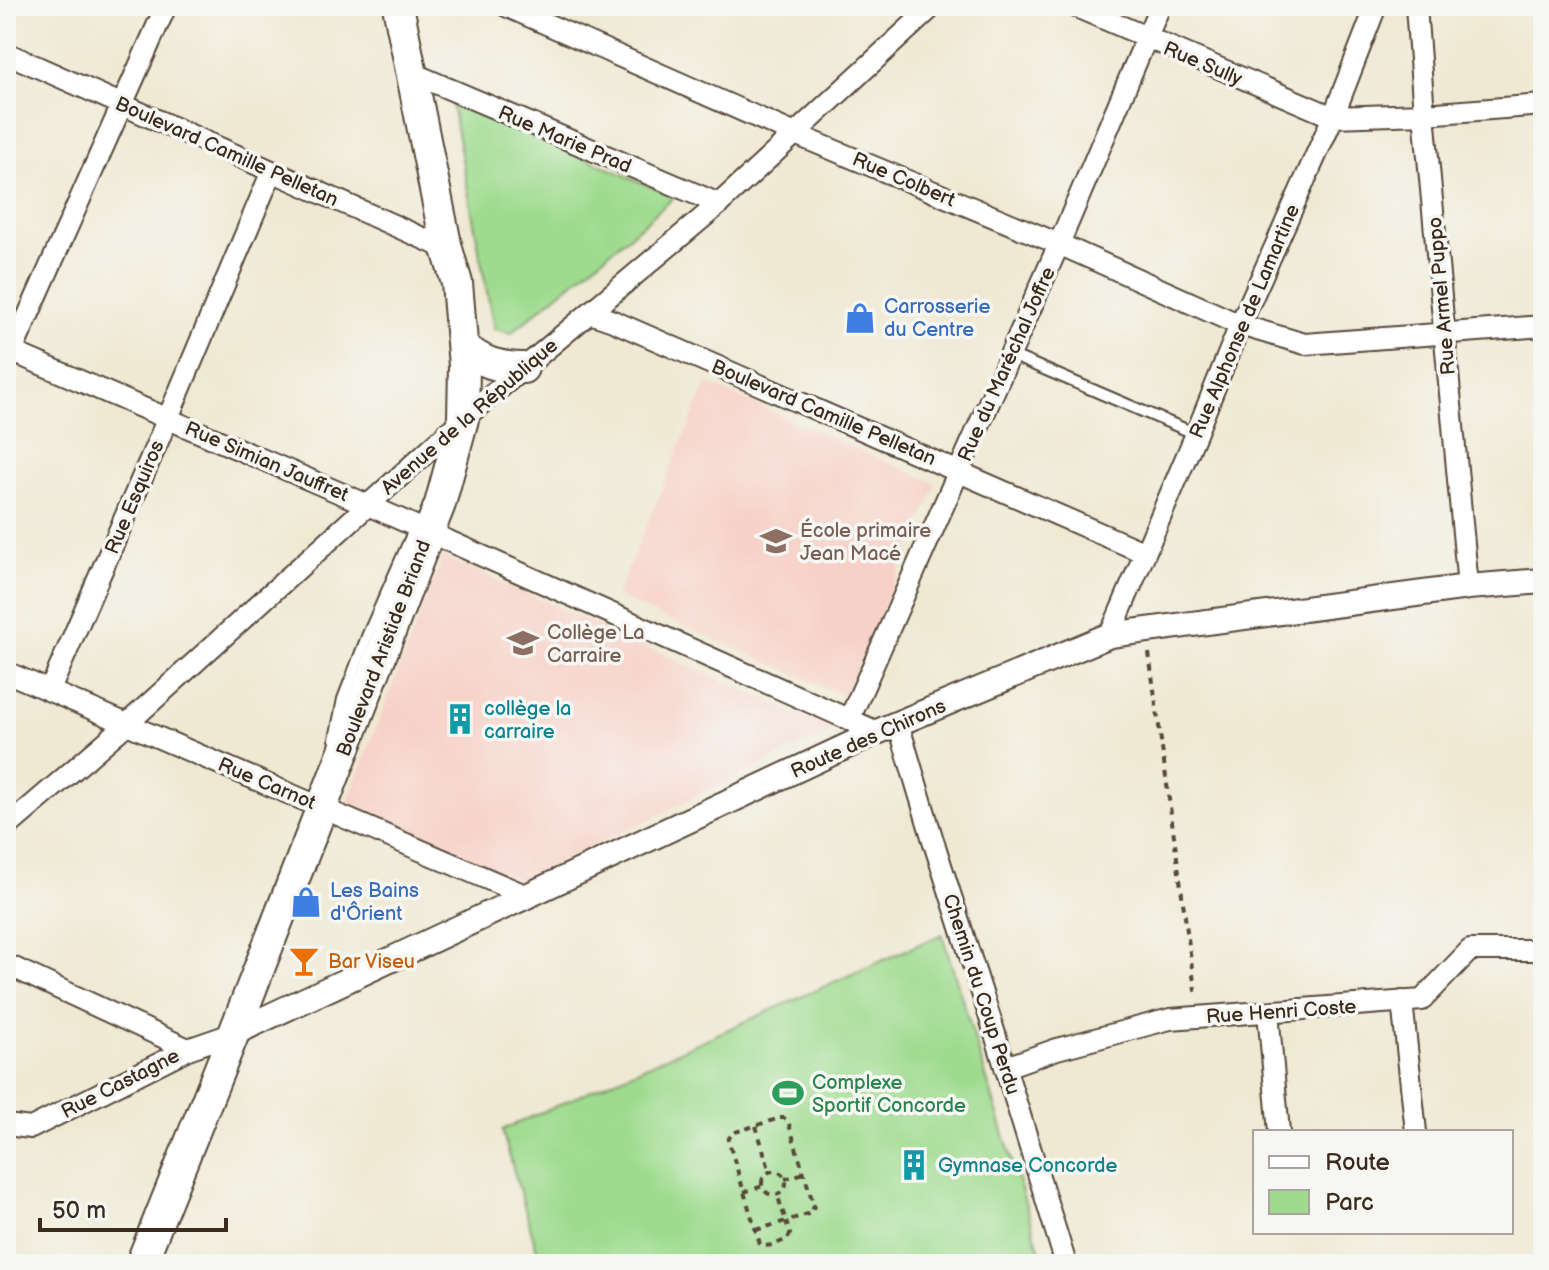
<svg xmlns="http://www.w3.org/2000/svg" width="1549" height="1270" font-family="'Balsamiq Sans',sans-serif">
	<rect width="100%" height="100%" fill="#f6f6f2"/>
	<filter id="ink" filterUnits="userSpaceOnUse"><feTurbulence type="fractalNoise" baseFrequency=".0125" numOctaves="2"/><feDisplacementMap in="SourceGraphic" scale="16" xChannelSelector="R" yChannelSelector="G"/><feConvolveMatrix kernelMatrix="1 2 1 2 8 2 1 2 1" color-interpolation-filters="sRGB"/></filter>
	<filter id="wash" filterUnits="userSpaceOnUse"><feTurbulence type="fractalNoise" baseFrequency=".006" numOctaves="4" result="noise"/><feDisplacementMap in="SourceGraphic" scale="32" xChannelSelector="R" yChannelSelector="G"/><feGaussianBlur stdDeviation="1.8" result="paint"/><feColorMatrix in="noise" values="0 0 0 0 0 0 0 0 0 0 0 0 0 0 0 0 0 1.4 0 .05"/><feComposite in="paint" operator="in"/></filter>
	<g filter="url(#wash)">
		<rect width="100%" height="100%" fill="#efe9d3"/>
		<path fill="#f7d1c7" d="M707 383 937 484 845 696 616 597Z
			M443 556 833 730 521 881 346 805Z"/>
		<path fill="#9fdb8f" stroke="#6d8256" stroke-width="2" d="M454 100 674 197 640 227 511 333 494 329 452 106Z
			M942 934 1044 1264H541L502 1130Z"/>
	</g>
	<g filter="url(#ink)">
		<g fill="none" stroke-linecap="round" stroke-linejoin="round">
			<defs>
				<path id="service" d="M1011 355 1196 434
					M335 739 343 699 368 634 417 523"/>
				<path id="minor" d="M506 6 795 134 1059 244 1240 325 1305 344 1543 326
					M1074 6 1333 117 1424 114 1543 105
					M1416 6 1424 114 1468 587
					M6 53 447 249
					M412 73 719 204
					M590 313 613 321 1145 553
					M6 349 368 505 877 732
					M6 365 166 6
					M1110 635 1196 434 1240 325 1333 117 1376 6
					M6 672 527 896
					M50 690 168 418 272 171
					M849 720 1059 244 1160 6
					M898 723 932 837 990 1018 1066 1264
					M6 828 128 723 463 419 719 204 933 6
					M6 964 188 1049
					M1402 1001 1416 1132
					M1268 1012 1279 1132
					M1006 1067 1057 1049 1170 1019 1422 1000 1470 950H1543
					M6 1125 31 1128 188 1049 234 1033"/>
				<path id="tertiary" d="M234 1033 877 732 1110 635 1468 587 1543 581"/>
				<path id="primary" d="M463 347C484 363 496 367 523 368
					M141 1264 234 1033 429 532 440 504 463 419 464 366 457 283 447 249 398 6"/>
			</defs>
			<use href="#service" stroke="#564739" stroke-width="14"/>
			<use href="#minor" stroke="#564739" stroke-width="24"/>
			<use href="#tertiary" stroke="#564739" stroke-width="28"/>
			<use href="#primary" stroke="#564739" stroke-width="34"/>
			<path stroke="#564739" stroke-width="4" stroke-dasharray="6 6" stroke-linecap="butt" d="M1149 653 1196 997
				M780 1118H784L788 1121 814 1206 811 1213 786 1221 790 1234 788 1239C779 1242 768 1249 760 1244L728 1140 732 1133Z
				M756 1126 770 1172
				M762 1183a12 12 0 1 1 24 0a12 12 0 1 1-24 0Z
				M785 1179 804 1173
				M744 1192 763 1186
				M756 1230 786 1221 777 1194"/>
			<use href="#service" stroke="#fff" stroke-width="10"/>
			<use href="#minor" stroke="#fff" stroke-width="20"/>
			<use href="#tertiary" stroke="#fff" stroke-width="24"/>
			<use href="#primary" stroke="#fff" stroke-width="30"/>
		</g>
	</g>
	<defs>
		<symbol id="shop-bare" viewBox="-9 -9 18 18"><path d="M-5-2.5h2.3a2.7 3.5 0 0 1 5.4 0H5L5.5 6h-11ZM-1.5-2.5h3a1.5 2.3 0 0 0-3 0Z" fill="#3f7fe0" stroke="#f6f6f2" stroke-width="2.5" paint-order="stroke"/></symbol>
		<symbol id="school-bare" viewBox="-9 -9 18 18"><path d="M0-5L7-2L0 1L-7-2ZM-4 1L0 2.5L4 1V4Q0 6-4 4Z" fill="#8d6e63" stroke="#f6f6f2" stroke-width="2.5" paint-order="stroke"/></symbol>
		<symbol id="building-bare" viewBox="-9 -9 18 18"><path d="M-4-6H4V6H1V3H-1V6H-4ZM-2.5-4.3h1.7v1.8h-1.7ZM.8-4.3h1.7v1.8H.8ZM-2.5-1h1.7V.8h-1.7ZM.8-1h1.7V.8H.8Z" fill="#0f9aa8" stroke="#f6f6f2" stroke-width="2.5" paint-order="stroke"/></symbol>
		<symbol id="bar-bare" viewBox="-9 -9 18 18"><path d="M-6-5H6L.8 .8V4.5H3.5V6h-7V4.5H-.8V.8Z" fill="#e8710a" stroke="#f6f6f2" stroke-width="2.5" paint-order="stroke"/></symbol>
		<symbol id="stadium-bare" viewBox="-9 -9 18 18"><path d="M0-5a6.5 5 0 1 0 0 10a6.5 5 0 1 0 0-10ZM-3.5-1.8h7v3.6h-7Z" fill="#2e9e5b" stroke="#f6f6f2" stroke-width="2.5" paint-order="stroke"/></symbol>
	</defs>
	<g fill-rule="evenodd">
		<use href="#shop-bare" x="838" y="296" width="44" height="44"/>
		<use href="#school-bare" x="754" y="519" width="44" height="44"/>
		<use href="#school-bare" x="501" y="621" width="44" height="44"/>
		<use href="#building-bare" x="438" y="697" width="44" height="44"/>
		<use href="#shop-bare" x="284" y="880" width="44" height="44"/>
		<use href="#bar-bare" x="282" y="939" width="44" height="44"/>
		<use href="#stadium-bare" x="766" y="1071" width="44" height="44"/>
		<use href="#building-bare" x="892" y="1143" width="44" height="44"/>
	</g>
	<g text-anchor="middle" stroke-width="7" stroke-linejoin="round" paint-order="stroke">
		<g font-size="20" fill="#3b2a1e" stroke="#f6f6f2">
			<text transform="translate(1203 63) rotate(23)" y="7">Rue Sully</text>
			<text transform="translate(565 139) rotate(23)" y="7">Rue Marie Prad</text>
			<text transform="translate(227 151) rotate(24)" y="7">Boulevard Camille Pelletan</text>
			<text transform="translate(904 179) rotate(23)" y="7">Rue Colbert</text>
			<text transform="translate(1441 296) rotate(-95)" y="7">Rue Armel Puppo</text>
			<text transform="translate(1244 321) rotate(-67)" y="7">Rue Alphonse de Lamartine</text>
			<text transform="translate(1006 364) rotate(-66)" y="7">Rue du Maréchal Joffre</text>
			<text transform="translate(824 412) rotate(23)" y="7">Boulevard Camille Pelletan</text>
			<text transform="translate(469 416) rotate(-41)" y="7">Avenue de la République</text>
			<text transform="translate(267 461) rotate(23)" y="7">Rue Simian Jauffret</text>
			<text transform="translate(134 497) rotate(-67)" y="7">Rue Esquiros</text>
			<text transform="translate(383 648) rotate(-69)" y="7">Boulevard Aristide Briand</text>
			<text transform="translate(868 738) rotate(-24)" y="7">Route des Chirons</text>
			<text transform="translate(267 783) rotate(23)" y="7">Rue Carnot</text>
			<text transform="translate(982 994) rotate(72)" y="7">Chemin du Coup Perdu</text>
			<text transform="translate(1281 1011) rotate(-4)" y="7">Rue Henri Coste</text>
			<text transform="translate(120 1083) rotate(-27)" y="7">Rue Castagne</text>
		</g>
		<g font-size="20" fill="#366cbe" stroke="#f6f6f2" text-anchor="start">
			<text x="884" y="313">Carrosserie<tspan x="884" dy="23">du Centre</tspan></text>
			<text x="330" y="897">Les Bains<tspan x="330" dy="23">d'Ôrient</tspan></text>
		</g>
		<g font-size="20" fill="#785e54" stroke="#f6f6f2" text-anchor="start">
			<text x="800" y="537">École primaire<tspan x="800" dy="23">Jean Macé</tspan></text>
			<text x="547" y="639">Collège La<tspan x="547" dy="23">Carraire</tspan></text>
		</g>
		<g font-size="20" fill="#0d838f" stroke="#f6f6f2" text-anchor="start">
			<text x="484" y="715">collège la<tspan x="484" dy="23">carraire</tspan></text>
			<text x="938" y="1172">Gymnase Concorde</text>
		</g>
		<g font-size="20" fill="#c56008" stroke="#f6f6f2" text-anchor="start">
			<text x="328" y="968">Bar Viseu</text>
		</g>
		<g font-size="20" fill="#27864d" stroke="#f6f6f2" text-anchor="start">
			<text x="812" y="1089">Complexe<tspan x="812" dy="23">Sportif Concorde</tspan></text>
		</g>
	</g>
	<rect width="1549" height="1270" fill="none" stroke="#f6f6f2" stroke-width="32"/>
	<rect x="1253" y="1130" width="260" height="104" fill="#f6f6f2" stroke="#aba49d" stroke-width="2"/>
	<rect x="1269" y="1156" width="40" height="12" fill="#ffffff" stroke="#aba49d" stroke-width="2"/>
	<text x="1325" y="1170" font-size="24" fill="#3b2a1e">Route</text>
	<rect x="1269" y="1190" width="40" height="24" fill="#9fdb8f" stroke="#aba49d" stroke-width="2"/>
	<text x="1325" y="1210" font-size="24" fill="#3b2a1e">Parc</text>
	<path d="M40 1218v12h186v-12" fill="none" stroke="#3b2a1e" stroke-width="4"/>
	<text x="52" y="1218" font-size="24" fill="#3b2a1e" stroke="#f6f6f2" stroke-width="6" paint-order="stroke">50 m</text>
</svg>
